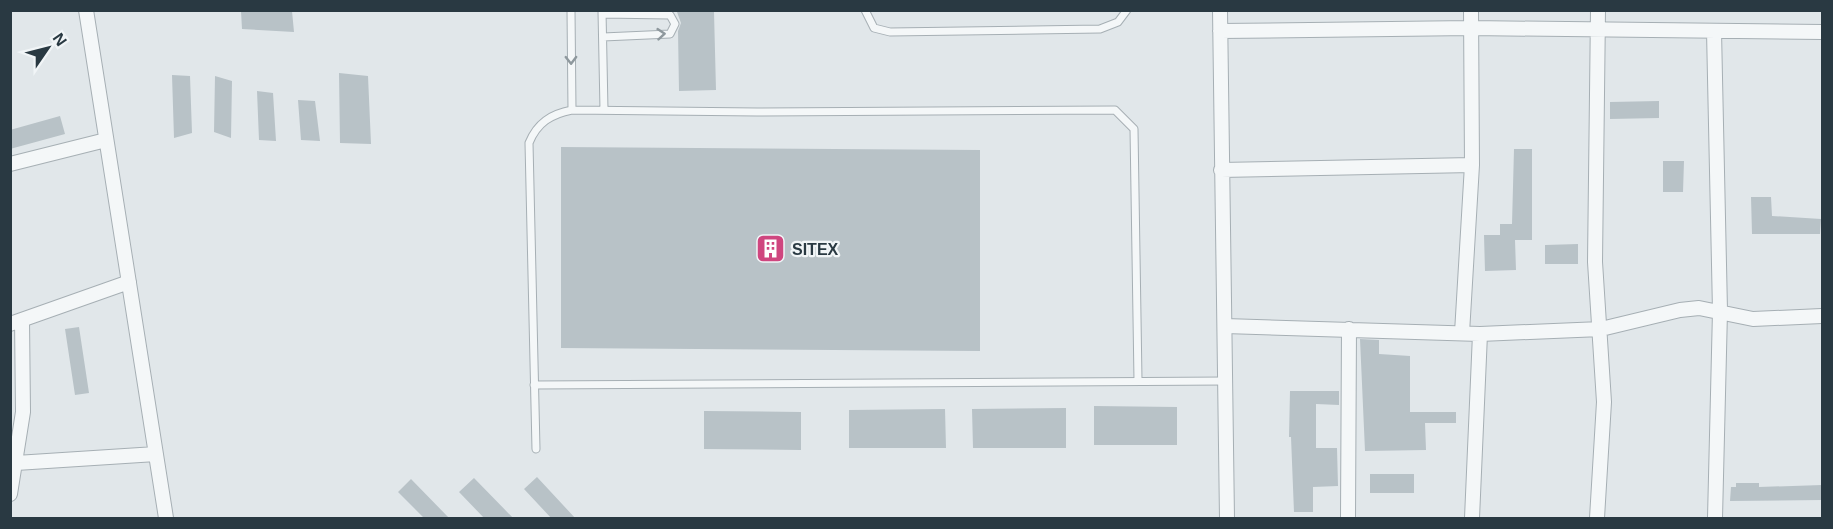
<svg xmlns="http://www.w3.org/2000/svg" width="1833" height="529" font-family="Arial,sans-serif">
	<rect width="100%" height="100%" fill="#e1e7ea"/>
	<path fill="#b8c2c7" d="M241 11H292L294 32 242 29Z
		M677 12H714L716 90 679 91 678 31 681 23Z
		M339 73 368 76 371 144 340 143Z
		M172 75 190 76 192 133 174 138Z
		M215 76 232 81 231 138 214 132Z
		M257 91 273 93 276 141 259 140Z
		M298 100 315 101 320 141 301 140Z
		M1659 101V118L1610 119V102Z
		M60 116 65 134 10 149V130Z
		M561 147 980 150V351L561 348Z
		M1514 149H1532V240H1515L1516 270 1485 271 1484 235H1500V224H1512Z
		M1663 161H1684L1683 192H1663Z
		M1751 197H1771L1772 216 1821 219 1820 234H1752Z
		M1578 244V264H1545V245Z
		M79 327 89 393 75 395 65 329Z
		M1360 339 1379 340V354L1410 356V412H1456V423H1425L1426 450 1365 451Z
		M1290 391H1339V405L1316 404V448H1337L1338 486 1313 487V512H1294L1291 437H1289Z
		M1094 406 1177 407V445H1094Z
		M1066 408V448H973L972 409Z
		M945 409 946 448H849V410Z
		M704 411 801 412V450L704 449Z
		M1370 474H1414V493H1370Z
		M537 477 576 519H552L524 489Z
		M474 478 514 519H485L459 492Z
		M411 479 450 519H425L398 492Z
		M1736 483H1759V487L1822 485V500L1730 501 1731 487H1736Z"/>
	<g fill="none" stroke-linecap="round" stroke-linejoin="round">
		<defs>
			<path id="service" d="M571 10 572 110
				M865 10 874 28 890 32 1100 29 1118 22 1127 10
				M602 11 604 110
				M602 14 670 15 675 24 670 34 603 37
				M534 385 1227 381
				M536 449 529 143C537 123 551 114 572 110L757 112 1115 110 1134 129 1138 380"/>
			<path id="minor" d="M86 10 166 518
				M1220 10 1227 518
				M1220 31 1471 28 1822 32
				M1714 31 1720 311 1715 518
				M10 164 106 140
				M1221 170 1472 165
				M10 324 129 282
				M1225 326 1480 334 1601 329 1680 310 1699 308 1753 319 1822 316
				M1462 333 1472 165 1471 10
				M16 463 156 454
				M10 494 23 412 22 320
				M1348 518 1349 329
				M1472 518 1480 334
				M1597 518 1604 402 1595 262 1598 10"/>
		</defs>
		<use href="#service" stroke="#a6afb4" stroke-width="9"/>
		<use href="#minor" stroke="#a6afb4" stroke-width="16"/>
		<use href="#service" stroke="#f4f7f8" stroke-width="7"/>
		<use href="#minor" stroke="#f4f7f8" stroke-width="14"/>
	</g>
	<defs><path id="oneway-chevron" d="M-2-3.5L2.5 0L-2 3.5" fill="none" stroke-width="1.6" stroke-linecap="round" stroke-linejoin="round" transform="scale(1.5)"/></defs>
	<g stroke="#8e989d">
		<use href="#oneway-chevron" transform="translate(661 34) rotate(-5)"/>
		<use href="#oneway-chevron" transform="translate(571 60) rotate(89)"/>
	</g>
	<defs>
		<symbol id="building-square" viewBox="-11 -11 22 22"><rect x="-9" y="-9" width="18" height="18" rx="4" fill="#cf467f" stroke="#f1f5f7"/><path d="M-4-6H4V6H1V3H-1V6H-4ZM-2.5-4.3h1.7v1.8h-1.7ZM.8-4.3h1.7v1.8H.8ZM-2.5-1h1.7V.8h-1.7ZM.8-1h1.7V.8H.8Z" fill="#fff"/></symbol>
	</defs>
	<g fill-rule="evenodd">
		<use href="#building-square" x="754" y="232" width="33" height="33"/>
	</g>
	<g text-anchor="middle" stroke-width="4.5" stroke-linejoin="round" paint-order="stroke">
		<g font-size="16" font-weight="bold" fill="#293942" stroke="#f1f5f7" text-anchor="start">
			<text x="792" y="255">SITEX</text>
		</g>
	</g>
	<rect width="1833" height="529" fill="none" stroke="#293942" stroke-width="24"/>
	<g transform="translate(48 48) rotate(55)" stroke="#f1f5f7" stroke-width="4.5" paint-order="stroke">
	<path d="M0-4.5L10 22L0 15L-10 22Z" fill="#293942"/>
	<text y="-9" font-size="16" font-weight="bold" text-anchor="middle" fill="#293942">N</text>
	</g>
</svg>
